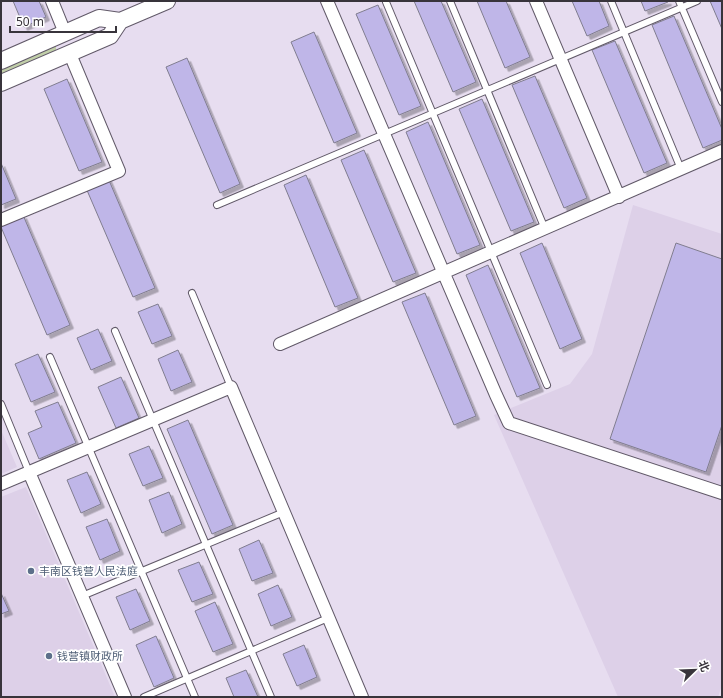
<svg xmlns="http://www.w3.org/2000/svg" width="723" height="698" font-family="'Noto Sans','Noto Sans SC',sans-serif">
	<defs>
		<filter id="shadow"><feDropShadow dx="3.5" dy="3.5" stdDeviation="0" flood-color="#0004"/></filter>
	</defs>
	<rect width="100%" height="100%" fill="#e7ddf0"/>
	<path fill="#ddd0e8" d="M633 205 722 234V685L718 697H618L494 415 570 384 592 354Z
		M1 430 17 467 1 474Z
		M26 487 115 697H1V497Z"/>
	<path fill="#c1cfa9" d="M56 45V52L1 76V69Z"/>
	<path fill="#bfb6e8" stroke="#807d8f" filter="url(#shadow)" d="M13 1H39L46 17 24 27Z
		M414 1H441L476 82 453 92Z
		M477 1H506L530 57 505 68Z
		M572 1H599L609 26 587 36Z
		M641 1H668V2L645 11Z
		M710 1H722V29Z
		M378 5 421 106 399 115 356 14Z
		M674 16 722 129V140L703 148 652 25Z
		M314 32 357 133 334 143 291 42Z
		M615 41 667 163 644 173 592 50Z
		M187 58 240 184 220 193 166 67Z
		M535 76 587 198 564 208 512 85Z
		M67 79 102 162 79 171 44 89Z
		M482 99 534 222 511 231 459 109Z
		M428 122 480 245 457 254 406 132Z
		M364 150 416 273 393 282 341 160Z
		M1 163 16 199 1 205Z
		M306 175 358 298 335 307 284 185Z
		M108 178 155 288 133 297 86 188Z
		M23 215 70 325 47 335 1 227V225Z
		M542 243 582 339 560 349 520 253Z
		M676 243 722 259V425L706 472 610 439Z
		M488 265 540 388 517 397 466 275Z
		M425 293 476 416 454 425 402 302Z
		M158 304 172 336 152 344 138 312Z
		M98 329 112 361 91 370 77 338Z
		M178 350 192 382 171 391 158 359Z
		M38 354 55 392 31 402 15 364Z
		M121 377 139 418 116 428 98 387Z
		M58 402 76 443 39 459 28 433 42 427 35 411Z
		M188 420 233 525 212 534 167 429Z
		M149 446 163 478 143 486 129 454Z
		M87 472 101 504 81 513 67 480Z
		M169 492 182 524 162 533 149 500Z
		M107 519 120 551 100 560 86 527Z
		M259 540 273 573 252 581 239 549Z
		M199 562 213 594 192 602 178 570Z
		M278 585 292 617 271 626 258 594Z
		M136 589 150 621 130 630 116 597Z
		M1 593 9 611 1 614Z
		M215 602 233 644 213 652 195 611Z
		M156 636 174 678 154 687 136 645Z
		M304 645 317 677 297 686 283 654Z
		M246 670 258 697H234L226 678Z"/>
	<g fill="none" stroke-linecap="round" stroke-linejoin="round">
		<defs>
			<path id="service" d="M450 1 545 229
				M611 1 681 169
				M679 1 722 102
				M386 2 547 385
				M217 205 697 1
				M192 293 231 387
				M115 331 271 697
				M50 357 195 697
				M1 404 29 472
				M82 596 284 512
				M144 697 328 618"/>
			<path id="minor" d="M52 1 65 33
				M327 1 496 395 509 423 722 493
				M536 1 619 197
				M1 220 119 171 70 54
				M280 344 722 151
				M29 472 125 697
				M1 484 231 387 362 697"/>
			<path id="tertiary" d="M1 61 99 18 120 21 167 1
				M1 83 110 36 120 21"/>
		</defs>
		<use href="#service" stroke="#615968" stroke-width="8"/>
		<use href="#minor" stroke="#615968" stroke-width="14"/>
		<use href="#tertiary" stroke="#615968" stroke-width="18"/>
		<use href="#service" stroke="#fff" stroke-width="6"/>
		<use href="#minor" stroke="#fff" stroke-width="12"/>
		<use href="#tertiary" stroke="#fff" stroke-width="16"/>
	</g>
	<g fill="#5c6f8a" stroke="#fff" stroke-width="1.5">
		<circle cx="31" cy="571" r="4"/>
		<circle cx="49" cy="656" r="4"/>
	</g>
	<g text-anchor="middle" stroke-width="3.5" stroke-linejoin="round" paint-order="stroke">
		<g font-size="11" fill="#4e5e75" stroke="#fff" text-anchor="start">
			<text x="39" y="575">丰南区钱营人民法庭</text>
			<text x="57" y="660">钱营镇财政所</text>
		</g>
	</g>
	<rect width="723" height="698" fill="none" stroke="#38343b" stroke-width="4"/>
	<g transform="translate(695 670) rotate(67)" stroke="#ffffff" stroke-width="3" paint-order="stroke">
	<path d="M0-3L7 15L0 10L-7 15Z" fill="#38343b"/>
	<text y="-6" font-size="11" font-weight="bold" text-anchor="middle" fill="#38343b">北</text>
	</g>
	<path d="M10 26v6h106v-6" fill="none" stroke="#38343b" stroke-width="2"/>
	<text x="16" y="26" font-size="12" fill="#38343b" stroke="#ffffff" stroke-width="3" paint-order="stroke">50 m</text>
</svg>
